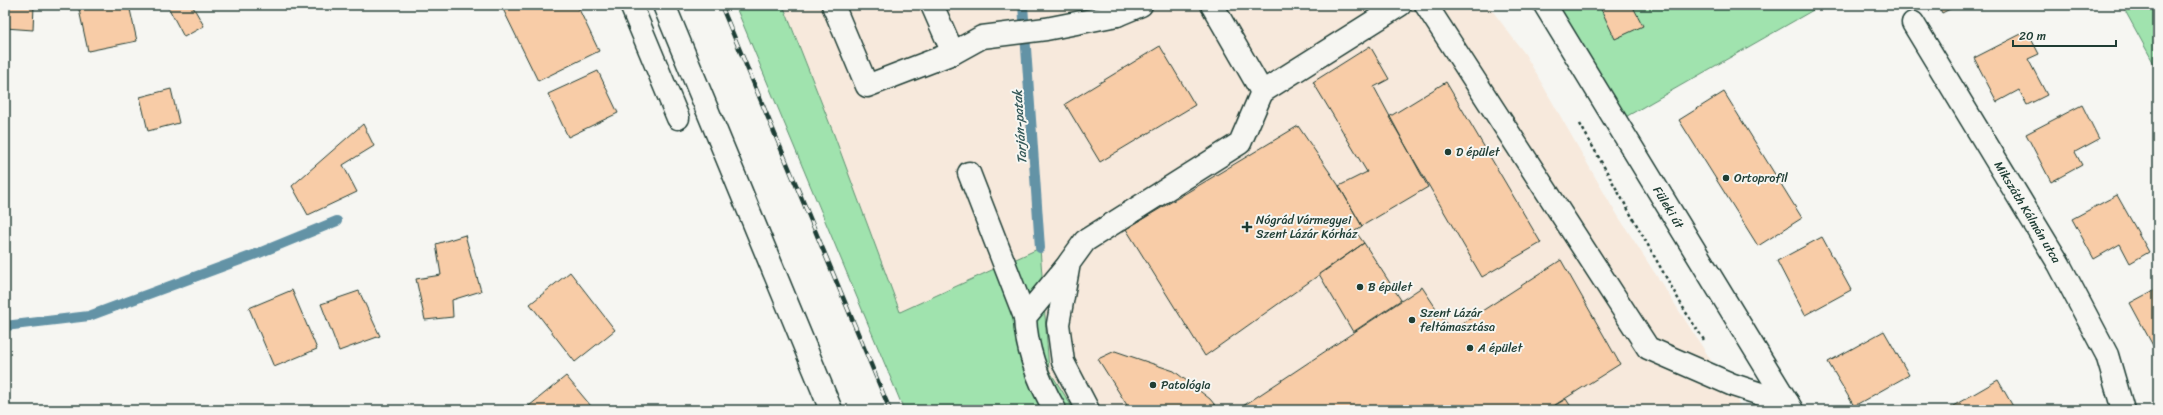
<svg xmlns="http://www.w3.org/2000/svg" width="2163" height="415" font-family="Sriracha,sans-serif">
	<rect width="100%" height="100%" fill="#f6f6f2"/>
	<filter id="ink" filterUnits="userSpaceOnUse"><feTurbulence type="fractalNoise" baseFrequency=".025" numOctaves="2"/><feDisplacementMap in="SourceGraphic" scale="8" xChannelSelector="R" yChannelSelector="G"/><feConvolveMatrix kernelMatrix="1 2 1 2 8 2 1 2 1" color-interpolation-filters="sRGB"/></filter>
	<g filter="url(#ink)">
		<path fill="#f7e9dc" d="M783 5H1488L1525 54 1611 205 1743 410H1074L1049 370 1040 248 900 312 833 132Z"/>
		<path fill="#a0e3ae" stroke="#609071" d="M735 5H783L833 132 900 312 1040 248 1049 370 1074 410H904Z
			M1545 5H1822L1615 123Z
			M2122 5H2158V71Z"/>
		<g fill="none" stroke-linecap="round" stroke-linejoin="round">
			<path stroke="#6493a6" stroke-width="10" d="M1023 5 1040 248
				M5 326 89 316 259 253 337 221"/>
		</g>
		<path fill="#f8cca7" stroke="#1f3d34" d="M5 5H34L33 30 5 28Z
			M78 5H129L137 41 88 51Z
			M167 5H192L204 26 184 37Z
			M501 5H577L599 51 538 81Z
			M1599 5H1632L1643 26 1615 39Z
			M1938 5H1958L1942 13Z
			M2027 31 2039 54 2028 59 2047 95 2027 105 2019 90 1997 102 1974 58Z
			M1160 46 1195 105 1100 162 1065 104Z
			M1370 46 1389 79 1374 87 1428 187 1362 226 1339 186 1367 172 1313 82Z
			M598 71 618 113 568 137 548 94Z
			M1446 82 1541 243 1482 277 1389 117Z
			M171 89 179 123 148 131 140 97Z
			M1724 92 1802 218 1758 246 1679 120Z
			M2082 105 2099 139 2075 152 2082 165 2051 182 2026 134Z
			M363 124 374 146 343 165 357 192 308 215 292 186Z
			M1298 126 1339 186 1362 226 1355 231 1364 243 1205 356 1126 229Z
			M2117 195 2149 252 2130 263 2120 244 2094 259 2072 219Z
			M465 235 481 291 452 300 453 317 425 320 416 279 441 275 436 244Z
			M1822 237 1851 290 1805 315 1777 261Z
			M1364 243 1401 300 1353 332 1319 274Z
			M1561 260 1620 364 1547 410H1237L1422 287 1451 331Z
			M570 272 615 330 575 362 530 304Z
			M2158 288V352L2157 353 2130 303Z
			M292 290 317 349 274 367 249 308Z
			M359 291 380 336 339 351 321 304Z
			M1884 331 1909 375 1854 406 1828 362Z
			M1115 351 1174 371 1210 399 1219 410H1130L1098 359Z
			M566 376 591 406 586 410H524Z
			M1998 380 2015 410H1946Z
			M1566 399 1573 410H1547Z"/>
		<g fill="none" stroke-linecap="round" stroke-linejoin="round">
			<defs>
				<g id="minor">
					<path d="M631 5 678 118"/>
					<path d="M833 5 867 86 953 53"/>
					<path d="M932 5 953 53 982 37 1046 29 1117 15"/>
					<path d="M1114 5 1117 15 1141 5"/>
					<path d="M1212 5 1262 92 1400 5"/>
					<path d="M1426 5 1648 348 1733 385 1788 403"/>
					<path id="s1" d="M1913 23 2059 264 2107 355 2123 410"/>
					<path d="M969 173 1025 317"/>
					<path d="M1055 410C1039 382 1026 348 1025 317L1067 266"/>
					<path d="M1088 410 1063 362 1058 324 1069 263 1085 241 1240 143 1262 92"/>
				</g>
				<g id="major">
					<path d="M664 5 831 410"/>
					<path id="s2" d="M1545 5 1792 410"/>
				</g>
			</defs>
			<use href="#minor" stroke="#1f3d34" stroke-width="25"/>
			<use href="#major" stroke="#1f3d34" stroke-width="25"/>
			<path stroke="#1f3d34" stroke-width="2.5" stroke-dasharray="3 3" stroke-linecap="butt" d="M1580 124 1685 311 1704 340"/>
			<use href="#minor" stroke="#f6f6f2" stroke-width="22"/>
			<use href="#major" stroke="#f6f6f2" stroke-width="22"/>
			<defs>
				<path id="rail" d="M721 5 890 410"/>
			</defs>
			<use href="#rail" stroke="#1f3d34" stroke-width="4.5"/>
			<use href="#rail" stroke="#f6f6f2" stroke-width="3" stroke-dasharray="9" stroke-linecap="butt"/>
		</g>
	</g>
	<g fill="#1f3d34" stroke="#f6f6f2" stroke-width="1.5">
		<circle cx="1448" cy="152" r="4"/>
		<circle cx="1726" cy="178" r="4"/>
		<path d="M1245 221h4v4h4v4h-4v4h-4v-4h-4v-4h4z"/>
		<circle cx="1360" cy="287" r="4"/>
		<circle cx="1412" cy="320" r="4"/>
		<circle cx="1470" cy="348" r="4"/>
		<circle cx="1153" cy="385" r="4"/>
	</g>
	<g text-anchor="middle" stroke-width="4" stroke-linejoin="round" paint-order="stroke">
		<g font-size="12" fill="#1f3d34" stroke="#f6f6f2" text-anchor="start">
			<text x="1456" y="156">D épület</text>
			<text x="1734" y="182">Ortoprofil</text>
			<text x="1256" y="224">Nógrád Vármegyei<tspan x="1256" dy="14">Szent Lázár Kórház</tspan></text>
			<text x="1368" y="291">B épület</text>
			<text x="1420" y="317">Szent Lázár<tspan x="1420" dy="14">feltámasztása</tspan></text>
			<text x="1478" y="352">A épület</text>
			<text x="1161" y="389">Patológia</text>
		</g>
		<g font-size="12" fill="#1f3d34" stroke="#f6f6f2">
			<text dy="4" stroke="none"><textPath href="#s2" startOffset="237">Füleki út</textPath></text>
			<text dy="4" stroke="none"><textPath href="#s1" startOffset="221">Mikszáth Kálmán utca</textPath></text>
		</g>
		<g font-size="13" font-style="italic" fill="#365a5a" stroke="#f6f6f2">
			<text transform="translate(1019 127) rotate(-94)" y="5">Tarján-patak</text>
		</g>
	</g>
	<rect width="2163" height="415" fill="none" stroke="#f6f6f2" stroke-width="20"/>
	<rect x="10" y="10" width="2143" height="395" fill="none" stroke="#1f3d34" stroke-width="1.5" filter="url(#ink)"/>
	<path d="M2013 40v6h103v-6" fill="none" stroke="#1f3d34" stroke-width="2"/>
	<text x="2019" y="40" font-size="12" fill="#1f3d34" stroke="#f6f6f2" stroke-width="3" paint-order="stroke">20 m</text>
</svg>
